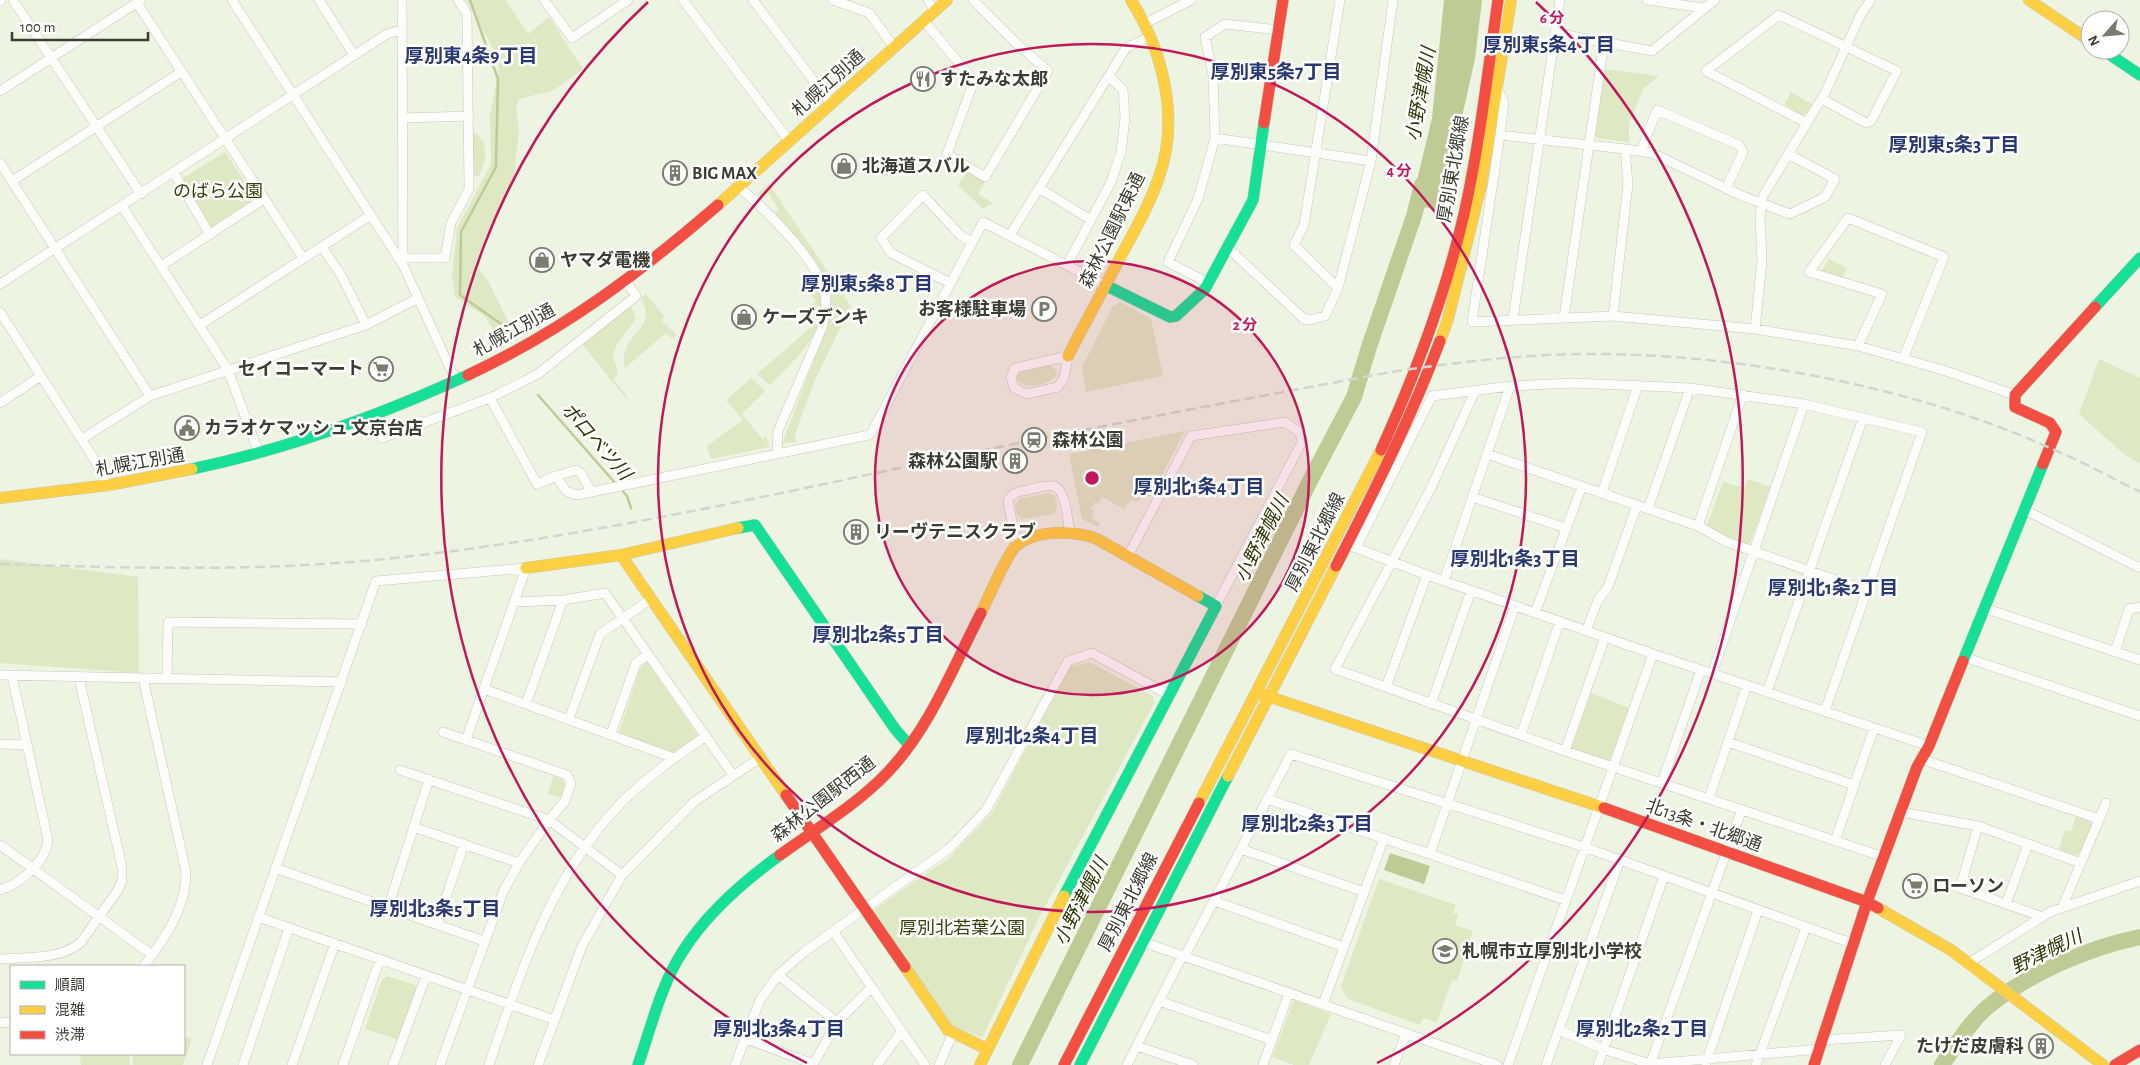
<svg xmlns="http://www.w3.org/2000/svg" width="2140" height="1065" font-family="'Alegreya Sans','Noto Sans JP',sans-serif">
	<rect width="100%" height="100%" fill="#eef4e2"/>
	<path fill="#dee8c2" d="M466 0H506L528 34 549 17 583 69 554 90 519 99 516 108 519 130 514 178 491 224 475 264 487 279 510 325 493 330 486 317 455 297 452 275 457 228 491 164 490 117 500 60Z
		M1604 69 1659 76 1643 89 1629 124V142L1597 138 1595 135Z
		M1791 92 1812 104 1807 113 1802 115 1784 105Z
		M472 131C491 142 486 160 479 176H474Z
		M225 152 257 200 211 231 180 180Z
		M968 170 985 182 978 194 993 203 983 209 958 185Z
		M769 184 851 306 814 382 795 434 796 442 782 444 827 325 831 296 828 283 816 262 775 213 779 209 768 193 761 198 757 194Z
		M1829 259 1847 268 1842 280 1820 273Z
		M811 272C840 322 803 352 770 385L757 374 817 322 807 310 816 301 800 283Z
		M646 294 664 316 662 321 677 335 672 339 666 333 625 368C616 335 660 330 641 299Z
		M1121 302 1151 319 1163 376 1086 392 1082 367 1113 306Z
		M631 305 636 319 616 346 613 355 618 374 613 379 624 392 629 402 582 344Z
		M2099 359 2140 378V464L2124 454 2079 414Z
		M1049 365 1055 369 1057 374C1052 385 1023 391 1017 379V375L1023 369Z
		M751 378 765 391 742 414 763 440 765 436 770 447 711 459 707 446 743 420 726 400Z
		M1185 431 1151 496 1143 497 1137 502 1131 500 1124 509 1102 497 1098 504 1095 502 1091 509 1094 511 1091 518 1100 523 1098 527 1082 519 1069 454Z
		M1748 479 1771 487 1749 545 1726 538 1707 525 1723 482 1744 488Z
		M1049 493 1055 496 1057 508 1053 514 1022 519 1017 515 1015 505 1020 499Z
		M0 559 138 577 139 673 0 663Z
		M647 662 699 737 672 755 618 735 641 666Z
		M1089 662 1153 696 1154 703 1039 918 982 1038 951 1025 872 911 949 858 992 813 1070 667Z
		M1591 693 1629 708 1609 762 1571 749Z
		M553 776 562 779 565 785 561 798 548 794Z
		M2076 816 2090 821 2092 826 2080 853 2074 855 2059 849 2065 830 2071 832Z
		M1379 879 1456 905 1453 913 1458 915 1455 925 1473 931 1457 981 1452 980 1437 1022 1423 1018 1420 1025 1348 999 1341 986Z
		M387 976 415 985 417 989 399 1040 365 1029 382 980Z
		M1294 1000 1331 1014 1309 1065H1294L1272 1057Z
		M184 1036 192 1039 183 1065H133L132 1054H184Z
		M80 1054H129L130 1065H81Z"/>
	<path fill="#becb94" d="M1444 0H1482L1475 59 1441 210 1411 205 1432 118Z
		M1390 853 1430 866 1424 884 1384 870Z"/>
	<g fill="none" stroke-linecap="round" stroke-linejoin="round">
		<path stroke="#becb94" stroke-width="2.5" d="M470 0 498 79 496 167 461 232 460 295 511 331
			M538 395 616 484
			M620 488 627 496 631 508"/>
		<path stroke="#becb94" stroke-width="16" d="M1020 1065 1312 477 1354 397 1369 347 1414 216 1422 185
			M1942 1065C1955 1046 1972 1019 1990 1005 2030 973 2090 947 2140 937"/>
		<defs>
			<path id="street" d="M13 0 141 194
				M232 0 403 265 456 381
				M319 0 354 55
				M402 0 403 262
				M544 0 572 38 628 0
				M683 0 790 142
				M753 0 831 104
				M833 0 869 13 894 47
				M928 0 935 11
				M1647 0 1704 8
				M0 1 1 0
				M137 3 303 258
				M924 21 974 81 947 154 985 177 1048 71 1017 44 973 0
				M1144 24 1191 0
				M1555 33 1652 51 1715 0
				M1498 90 1504 102 1500 135 1625 149 1628 184 1613 316
				M0 91 141 0
				M403 118 469 116
				M1807 123 1706 71 1779 15 1897 71 1871 121 1866 123 1822 99
				M1500 135 1472 322 1613 316 1755 329 1858 346 1946 371 2015 395
				M1215 138 1371 161
				M1625 149 1652 153 1740 195 1790 214 1825 197 1835 179 1788 154
				M1641 151 1657 110 1739 145 1743 152 1726 189
				M0 163 150 396
				M174 173 210 235
				M12 181 181 72
				M739 187C765 209 818 260 825 294 827 306 825 317 822 328L778 431 777 453
				M1039 188 1091 220
				M122 206 228 370 259 454
				M1010 235 1126 48 1151 36
				M322 247 341 275 366 325
				M1227 247 1304 319 1310 320 1325 316 1338 288 1371 161 1393 0
				M403 258H445L451 223 469 189 467 14 458 0
				M1067 265 1111 182 1121 152 1125 118 1123 90 1109 76
				M161 266 264 199
				M950 283 891 253 881 238 923 195 960 235 972 242
				M1208 283 1168 262 1198 199 1215 138 1213 75 1205 37 1225 24 1279 30
				M0 284 387 34 401 30
				M1338 288 1294 245 1304 225 1340 0
				M0 312 101 470 107 487
				M1564 317 1604 42
				M1513 319 1560 0
				M200 325 371 215
				M1755 329 1762 261 1760 215 1763 196 1825 93 1861 14 1871 0
				M1858 346 1882 294 1809 272 1848 218 1944 257 1903 359
				M1068 356 1064 378 1058 387 1027 394 1014 388 1011 378 1015 368Z
				M1475 391 1432 486 1335 669 1565 751 1884 857
				M490 398 537 484 556 476 566 491 577 495 869 435 872 432 983 222 1105 285
				M0 403 41 376
				M373 416 382 438 490 398 538 374 636 296 626 281
				M82 439 150 396 366 325 418 298
				M1487 454 1698 526 1727 542 1867 591
				M556 476 576 470 581 473 591 491
				M1602 493 1638 385
				M1472 497 1566 528
				M1648 509 1690 388
				M2023 509 2140 568
				M1698 526 1743 394
				M1017 546 1008 501C1012 492 1018 492 1027 490 1034 489 1047 484 1054 486 1067 491 1067 521 1070 532
				M1351 546 1427 575 1653 654 1929 746
				M1356 548 1432 396 1510 386 1573 383 1690 388 1804 404 1922 432 1825 711
				M1128 556 1191 436 1285 422 1299 432 1303 440 1216 606
				M1444 581 1510 386
				M514 602 563 600 605 593 733 775
				M1984 608 2140 660
				M1535 613 1582 486
				M1586 631 1598 600 1608 587 1637 505
				M2115 652 2129 609 2140 607
				M1964 657 2140 716
				M1712 674 1804 404
				M0 675 342 682
				M143 678 186 872C186 909 165 938 144 966
				M167 679 168 622 362 624
				M1386 687 1427 575
				M484 689 674 758
				M1767 692 1863 418
				M526 704 563 600
				M1431 704 1471 591
				M569 719 600 634 651 599
				M611 734 636 663 647 655
				M1521 735 1560 621
				M1728 742 1854 785
				M0 744 27 745
				M1565 751 1605 637
				M1921 759 2099 819
				M400 770 549 820 622 875
				M1662 782 1701 670
				M1709 798 1747 685
				M1267 799 1565 900
				M1900 812 1978 826 2081 863
				M1978 826 1960 888 2043 917
				M413 827 519 863
				M1835 841 1874 728
				M0 845 152 955
				M1241 849 1364 892
				M1430 854 1515 606
				M275 868 484 941
				M0 890C20 884 46 862 48 840L12 676
				M1214 901 1344 947
				M2006 904 2028 844
				M388 908 429 779
				M2062 908 2106 803
				M258 917 555 1020
				M437 924 464 844
				M833 931 925 1065
				M1140 941 1497 1065
				M0 959C24 957 62 960 81 942L118 890 122 881V867L79 678
				M1969 963 2050 912 2140 881
				M778 975 837 1022
				M1159 1001 1272 1040
				M1323 1004 1384 838
				M0 1023 11 1022
				M1559 1030 1603 1049 1650 1064 1820 1049
				M744 1038 813 1064
				M1823 1040 1901 1035 1885 1065
				M1137 1046 1193 1065
				M1706 1063 1758 910
				M207 1065 376 581 526 568 466 740
				M243 1065 289 928
				M292 1065 335 943
				M343 1065 380 959
				M393 1065 426 976
				M440 1065 503 892 519 863 549 820 565 801 571 783 567 775 443 732
				M489 1065C521 971 551 875 622 802 647 777 677 756 706 736
				M538 1065 582 946 622 875 695 801 760 758
				M735 1065 760 1000 778 975 804 952 950 848 986 810 1068 661 1092 653 1169 695
				M813 1065 837 1022 872 987
				M877 1065 902 1031
				M939 1065 953 1033
				M1127 1065 1178 964 1188 950 1291 754 1584 847 1854 944
				M1263 1065 1289 993
				M1394 1065 1406 1033
				M1508 1065 1653 654
				M1546 1065 1620 860
				M1598 1065 1664 876
				M1650 1065 1742 809
				M1756 1065 1806 927"/>
			<path id="fast" d="M2103 50 2140 75
				M1105 285 1170 317 1176 316 1205 289 1253 200 1264 123
				M2095 307 2140 258
				M192 469C287 449 379 416 468 375
				M738 528 755 525 895 729 909 745
				M1963 661 2043 464
				M1064 896 1216 606 1198 596
				M638 1065C651 1028 661 984 683 951 707 913 744 881 780 855
				M1080 1065 1228 776"/>
			<path id="slow" d="M2029 0 2090 41
				M718 205 947 0
				M1440 341 1448 319 1481 186 1511 0
				M1068 356C1086 321 1105 287 1123 252 1136 228 1150 204 1159 177 1180 119 1163 51 1131 0
				M0 498 109 485 192 469
				M621 555 786 795
				M526 568 621 555 738 528
				M981 613C987 600 1007 555 1015 547 1035 529 1075 530 1097 539L1198 596
				M1261 694 1604 808
				M1228 776 1336 566
				M1199 803 1381 450
				M1878 908 1951 950 2103 1065
				M905 967 948 1030 987 1049
				M980 1065 1064 896"/>
			<path id="jam" d="M1264 123 1283 0
				M468 375C564 330 638 274 718 205
				M1381 450C1416 373 1446 293 1465 210 1480 141 1488 70 1498 0
				M2043 464 2056 432 2050 423 2015 407V395L2095 307
				M1336 566C1374 492 1411 418 1440 341
				M786 795 905 967
				M1604 808 1867 902 1878 908
				M780 855C816 829 856 805 886 774 929 730 953 667 981 613
				M1064 1065 1199 803
				M1814 1065 1867 902 1917 767 1929 746 1963 661
				M2115 1065 2140 1050"/>
		</defs>
		<use href="#street" stroke="#c5c9bb" stroke-width="10"/>
		<use href="#fast" stroke="#c5c9bb" stroke-width="12"/>
		<use href="#slow" stroke="#c5c9bb" stroke-width="12"/>
		<use href="#jam" stroke="#c5c9bb" stroke-width="12"/>
		<use href="#street" stroke="#fcfdfb" stroke-width="9"/>
		<use href="#fast" stroke="#16e098" stroke-width="11"/>
		<use href="#slow" stroke="#ffcf43" stroke-width="11"/>
		<use href="#jam" stroke="#f24e42" stroke-width="11"/>
		<path stroke="#d4d5d0" stroke-width="2.5" stroke-dasharray="10 5" stroke-linecap="butt" d="M0 564C127 568 257 572 384 559 561 541 735 503 909 466 1071 431 1234 401 1397 371 1461 362 1524 354 1589 354 1736 353 1916 387 2050 448 2081 461 2110 477 2140 492"/>
	</g>
	<circle cx="1092" cy="478" r="217" fill="#c2185b" fill-opacity=".12"/>
	<g fill="none" stroke="#c2185b" stroke-width="2.5">
		<circle cx="1092" cy="478" r="217"/>
		<circle cx="1092" cy="478" r="434"/>
		<path d="M807 1063A651 651 0 0 1 648 2M1536 2A651 651 0 0 1 1377 1063"/>
	</g>
	<defs>
		<symbol id="restaurant-ring" viewBox="-11 -11 22 22"><circle r="9.5" fill="#fff" stroke="#797d6f" stroke-width="1.5"/><path d="M-5-6h1v4h1v-4h1v4h1v-4h1v5L-1.5 .5V6h-2V.5L-5-1ZM5-6V6H3V1.5H1.5Q1.5-4 5-6Z" fill="#797d6f"/></symbol>
		<symbol id="shop-ring" viewBox="-11 -11 22 22"><circle r="9.5" fill="#fff" stroke="#797d6f" stroke-width="1.5"/><path d="M-5-2.5h2.3a2.7 3.5 0 0 1 5.4 0H5L5.5 6h-11ZM-1.5-2.5h3a1.5 2.3 0 0 0-3 0Z" fill="#797d6f"/></symbol>
		<symbol id="building-ring" viewBox="-11 -11 22 22"><circle r="9.5" fill="#fff" stroke="#797d6f" stroke-width="1.5"/><path d="M-4-6H4V6H1V3H-1V6H-4ZM-2.5-4.3h1.7v1.8h-1.7ZM.8-4.3h1.7v1.8H.8ZM-2.5-1h1.7V.8h-1.7ZM.8-1h1.7V.8H.8Z" fill="#797d6f"/></symbol>
		<symbol id="parking-ring" viewBox="-11 -11 22 22"><circle r="9.5" fill="#fff" stroke="#797d6f" stroke-width="1.5"/><path d="M-3.5-5.5H1a3.5 3.5 0 0 1 0 7H-1V5.5H-3.5ZM-1-3.4V-.6H.8a1.4 1.4 0 0 0 0-2.8Z" fill="#797d6f"/></symbol>
		<symbol id="supermarket-ring" viewBox="-11 -11 22 22"><circle r="9.5" fill="#fff" stroke="#797d6f" stroke-width="1.5"/><path d="M-6-5.5h2.5l.6 2H6L4.5 2H-2.5L-4.4-4H-6ZM-1.5 3.2a1.3 1.3 0 1 0 .1 0ZM3 3.2a1.3 1.3 0 1 0 .1 0Z" fill="#797d6f"/></symbol>
		<symbol id="civic-ring" viewBox="-11 -11 22 22"><circle r="9.5" fill="#fff" stroke="#797d6f" stroke-width="1.5"/><path d="M-.6-6.5H3V-4.5H.6V-3L4-1V1h2V6H-6V1h2V-1L-.6-3ZM-1.2 2.5V6h2.4V2.5Z" fill="#797d6f"/></symbol>
		<symbol id="station-ring" viewBox="-11 -11 22 22"><circle r="9.5" fill="#fff" stroke="#797d6f" stroke-width="1.5"/><path d="M-3-6H3Q5-6 5-4V2Q5 4 3 4L4.5 6H3L1.5 4h-3L-3 6H-4.5L-3 4Q-5 4-5 2V-4Q-5-6-3-6ZM-3.5-4v3h7v-3ZM-3.5 1v1.5H-2V1ZM2 1v1.5H3.5V1Z" fill="#797d6f"/></symbol>
		<symbol id="school-ring" viewBox="-11 -11 22 22"><circle r="9.5" fill="#fff" stroke="#797d6f" stroke-width="1.5"/><path d="M0-5L7-2L0 1L-7-2ZM-4 1L0 2.5L4 1V4Q0 6-4 4Z" fill="#797d6f"/></symbol>
	</defs>
	<g fill-rule="evenodd">
		<use href="#restaurant-ring" x="909" y="65" width="28" height="28"/>
		<use href="#shop-ring" x="830" y="152" width="28" height="28"/>
		<use href="#building-ring" x="661" y="159" width="28" height="28"/>
		<use href="#shop-ring" x="528" y="246" width="28" height="28"/>
		<use href="#parking-ring" x="1030" y="295" width="28" height="28"/>
		<use href="#shop-ring" x="730" y="303" width="28" height="28"/>
		<use href="#supermarket-ring" x="367" y="355" width="28" height="28"/>
		<use href="#civic-ring" x="173" y="414" width="28" height="28"/>
		<use href="#station-ring" x="1020" y="426" width="28" height="28"/>
		<use href="#building-ring" x="1001" y="447" width="28" height="28"/>
		<use href="#building-ring" x="842" y="518" width="28" height="28"/>
		<use href="#supermarket-ring" x="1901" y="872" width="28" height="28"/>
		<use href="#school-ring" x="1431" y="937" width="28" height="28"/>
		<use href="#building-ring" x="2027" y="1032" width="28" height="28"/>
	</g>
	<g text-anchor="middle" stroke-width="5" stroke-linejoin="round" paint-order="stroke">
		<g font-size="18" font-weight="bold" fill="#3a3d31" stroke="#fff" text-anchor="start">
			<text x="940" y="85">すたみな太郎</text>
			<text x="862" y="172">北海道スバル</text>
			<text x="692" y="179">BIG MAX</text>
			<text x="560" y="266">ヤマダ電機</text>
			<text x="1026" y="315" text-anchor="end">お客様駐車場</text>
			<text x="762" y="323">ケーズデンキ</text>
			<text x="364" y="375" text-anchor="end">セイコーマート</text>
			<text x="204" y="434">カラオケマッシュ 文京台店</text>
			<text x="1052" y="446">森林公園</text>
			<text x="998" y="467" text-anchor="end">森林公園駅</text>
			<text x="874" y="538">リーヴテニスクラブ</text>
			<text x="1932" y="892">ローソン</text>
			<text x="1462" y="957">札幌市立厚別北小学校</text>
			<text x="2024" y="1052" text-anchor="end">たけだ皮膚科</text>
		</g>
		<g font-size="18" fill="#3a3d31" stroke="#fff">
			<text transform="translate(828 83) rotate(-42)" y="6">札幌江別通</text>
			<text transform="translate(1453 169) rotate(-80)" y="6">厚別東北郷線</text>
			<text transform="translate(1112 230) rotate(-64)" y="6">森林公園駅東通</text>
			<text transform="translate(514 330) rotate(-29)" y="6">札幌江別通</text>
			<text transform="translate(140 462) rotate(-10)" y="6">札幌江別通</text>
			<text transform="translate(1315 542) rotate(-63)" y="6">厚別東北郷線</text>
			<text transform="translate(823 799) rotate(-38)" y="6">森林公園駅西通</text>
			<text transform="translate(1704 825) rotate(20)" y="6">北13条・北郷通</text>
			<text transform="translate(1128 902) rotate(-63)" y="6">厚別東北郷線</text>
		</g>
		<g font-size="18" fill="#38400b" stroke="#fff">
			<text x="218" y="197">のばら公園</text>
			<text x="962" y="934">厚別北若葉公園</text>
		</g>
		<g font-size="19" font-weight="bold" fill="#283871" stroke="#fff">
			<text x="1549" y="51">厚別東5条4丁目</text>
			<text x="471" y="62">厚別東4条9丁目</text>
			<text x="1276" y="78">厚別東5条7丁目</text>
			<text x="1954" y="151">厚別東5条3丁目</text>
			<text x="867" y="290">厚別東5条8丁目</text>
			<text x="1199" y="493">厚別北1条4丁目</text>
			<text x="1515" y="565">厚別北1条3丁目</text>
			<text x="1833" y="594">厚別北1条2丁目</text>
			<text x="878" y="641">厚別北2条5丁目</text>
			<text x="1032" y="742">厚別北2条4丁目</text>
			<text x="1307" y="830">厚別北2条3丁目</text>
			<text x="435" y="915">厚別北3条5丁目</text>
			<text x="779" y="1035">厚別北3条4丁目</text>
			<text x="1642" y="1035">厚別北2条2丁目</text>
		</g>
		<g font-size="19" font-style="italic" fill="#2e3600" stroke="#fff">
			<text transform="translate(1420 94) rotate(-80)" y="7">小野津幌川</text>
			<text transform="translate(597 441) rotate(49)" y="7">ポロベツ川</text>
			<text transform="translate(1261 538) rotate(-63)" y="7">小野津幌川</text>
			<text transform="translate(1080 901) rotate(-63)" y="7">小野津幌川</text>
			<text transform="translate(2046 951) rotate(-26)" y="7">野津幌川</text>
		</g>
	</g>
	<circle cx="1092" cy="478" r="8" fill="#c2185b" stroke="#fff" stroke-width="2.5"/>
	<g font-size="15" text-anchor="middle" font-weight="bold" fill="#c2185b" stroke="#fff" stroke-width="5" stroke-linejoin="round" paint-order="stroke">
		<text x="1552" y="23">6 分</text>
		<text x="1399" y="176">4 分</text>
		<text x="1245" y="330">2 分</text>
	</g>
	<rect x="10" y="965" width="175" height="90" fill="#ffffff" stroke="#b0b1ad"/>
	<rect x="20" y="981" width="25" height="8" fill="#16e098" stroke="#b0b1ad"/>
	<text x="55" y="990" font-size="15" fill="#3a3d31">順調</text>
	<rect x="20" y="1006" width="25" height="8" fill="#ffcf43" stroke="#b0b1ad"/>
	<text x="55" y="1015" font-size="15" fill="#3a3d31">混雑</text>
	<rect x="20" y="1031" width="25" height="8" fill="#f24e42" stroke="#b0b1ad"/>
	<text x="55" y="1040" font-size="15" fill="#3a3d31">渋滞</text>
	<g transform="translate(2105 35) rotate(243)"><circle r="24" fill="#ffffff" stroke="#b0b1ad"/>
	<path d="M0-4L9 19L0 12L-9 19Z" fill="#797d6f"/>
	<text y="-8" font-size="14" font-weight="bold" text-anchor="middle" fill="#3a3d31">N</text>
	</g>
	<path d="M12 32v8h136v-8" fill="none" stroke="#3a3d31" stroke-width="2.5"/>
	<text x="20" y="32" font-size="15" fill="#3a3d31" stroke="#ffffff" stroke-width="4" paint-order="stroke">100 m</text>
</svg>
